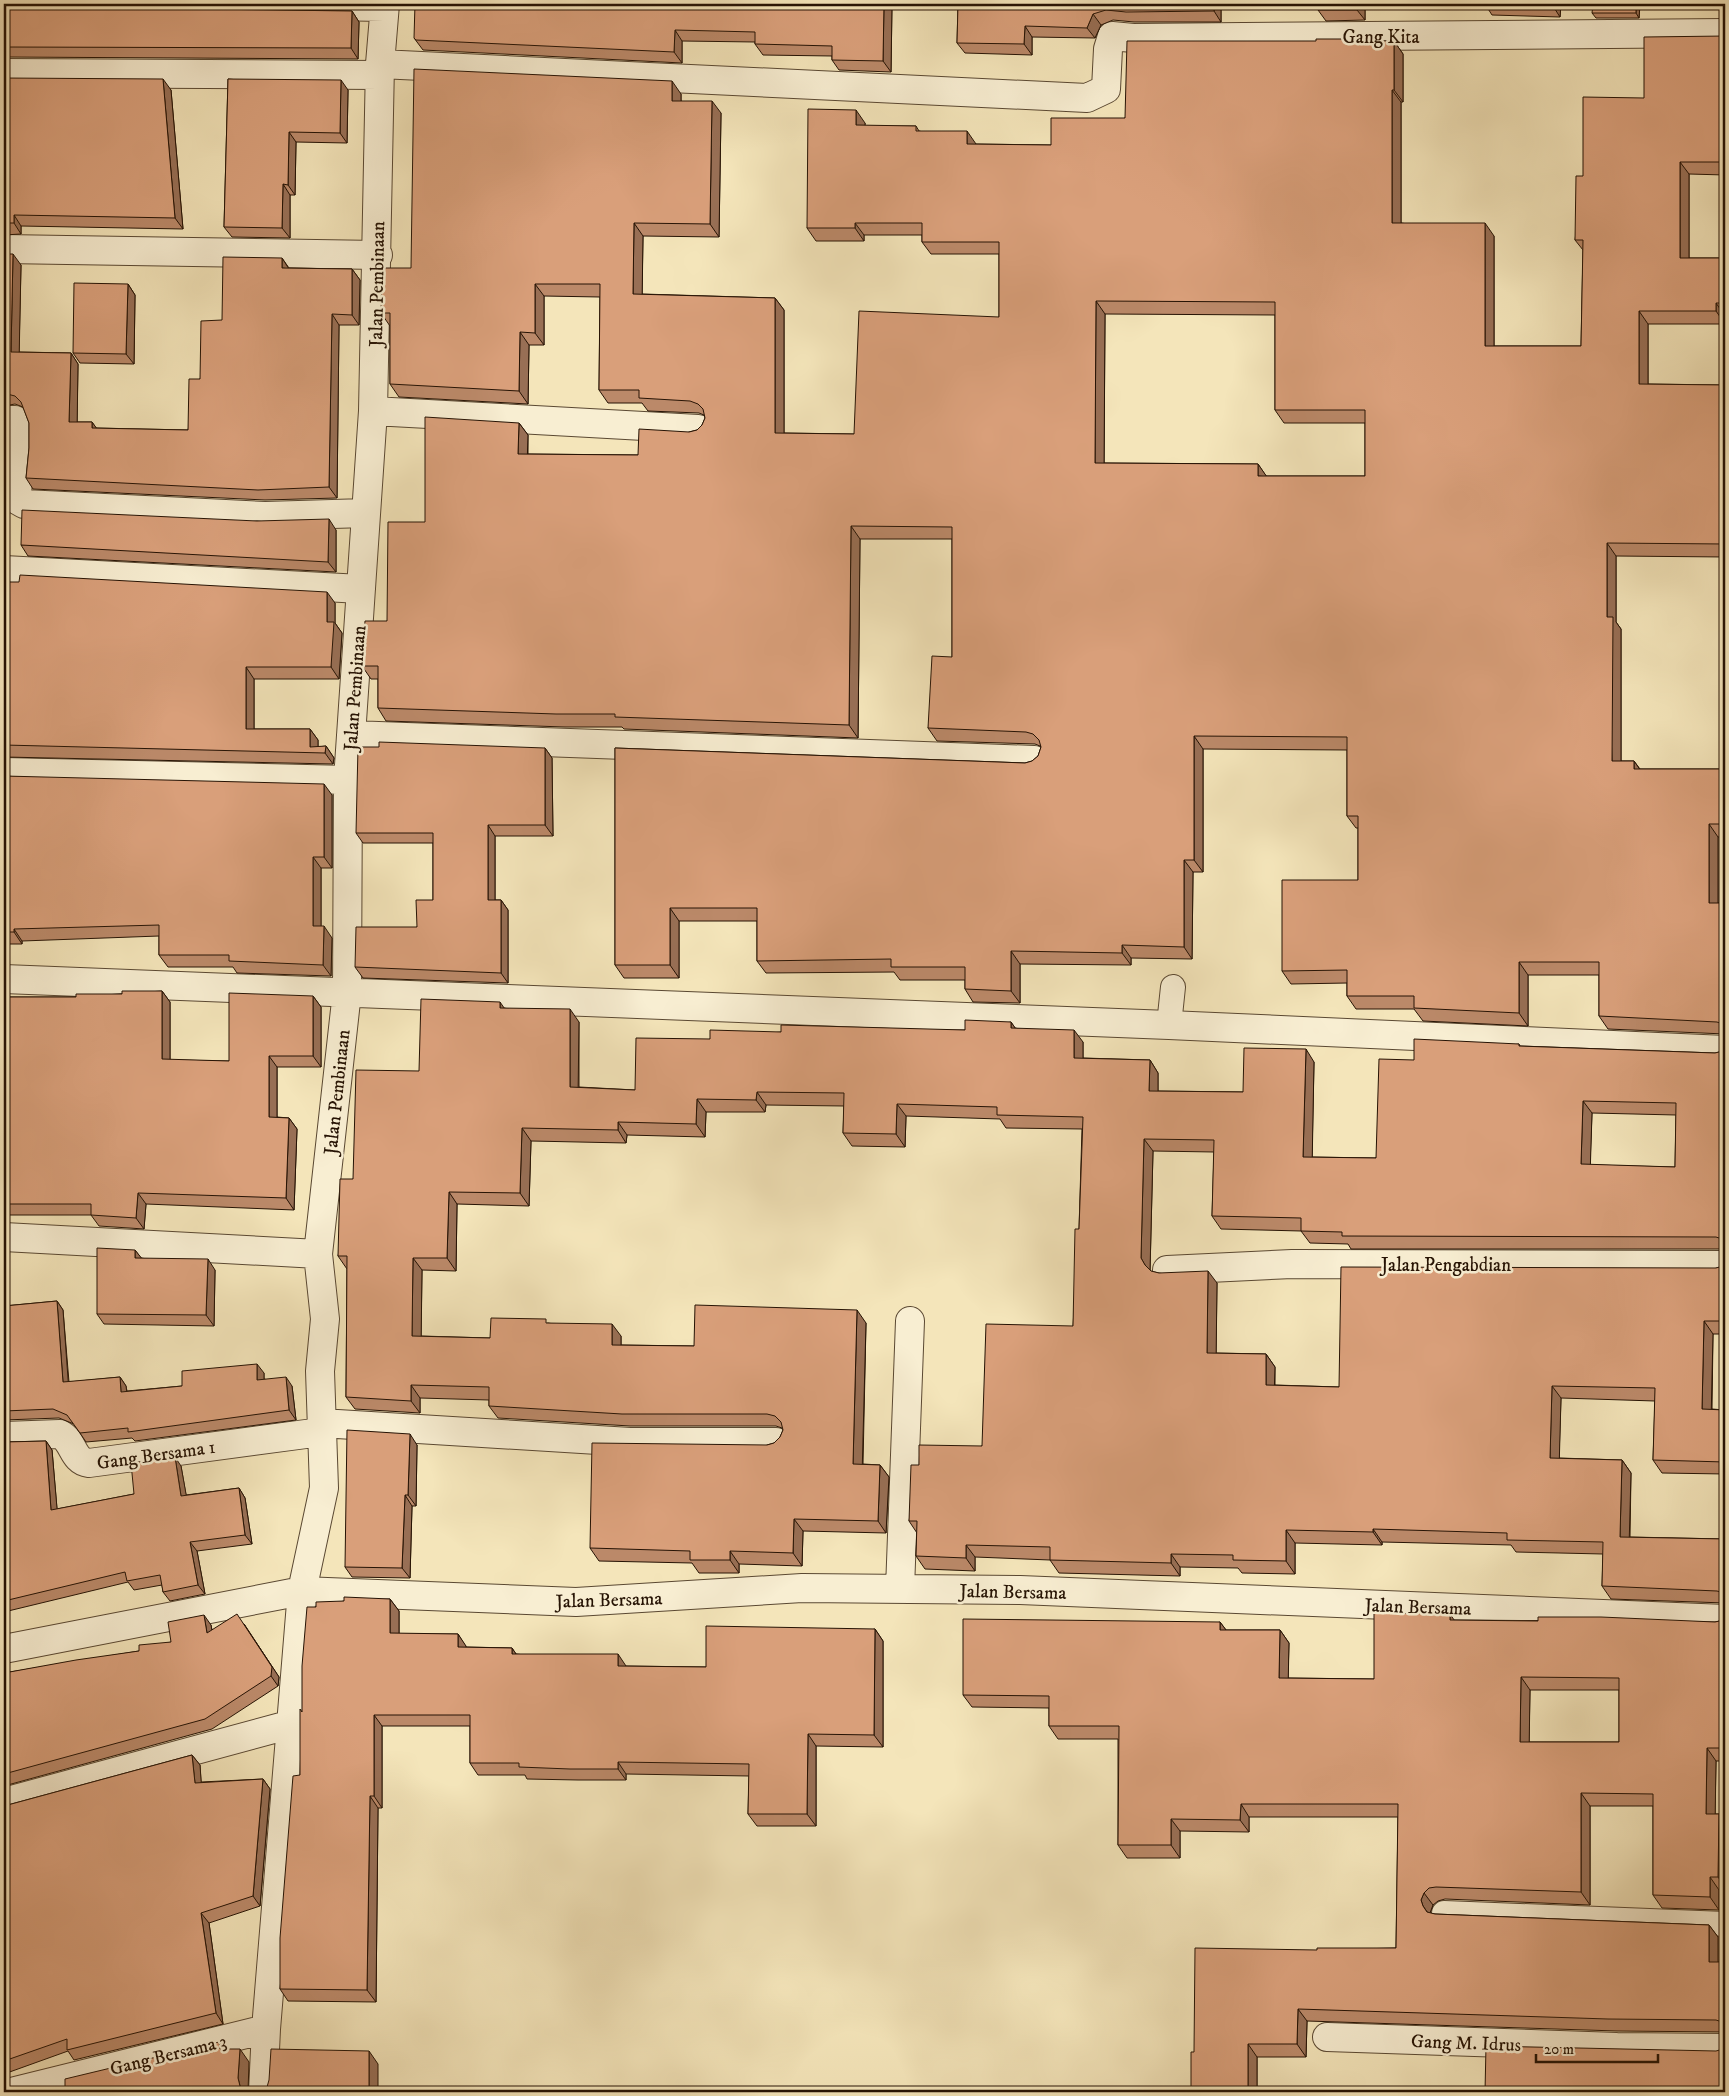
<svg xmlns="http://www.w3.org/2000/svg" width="1729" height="2096" font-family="'IM FELL DW Pica',serif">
	<rect width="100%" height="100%" fill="#f4e5ba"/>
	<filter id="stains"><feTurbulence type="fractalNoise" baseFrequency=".004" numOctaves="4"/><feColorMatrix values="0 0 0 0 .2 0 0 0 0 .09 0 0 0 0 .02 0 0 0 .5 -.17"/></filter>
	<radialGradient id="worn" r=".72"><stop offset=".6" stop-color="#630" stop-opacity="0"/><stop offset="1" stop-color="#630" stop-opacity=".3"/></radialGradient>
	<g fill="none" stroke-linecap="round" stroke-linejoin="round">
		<defs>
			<path id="service" d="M1169 1025 1173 987
				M1444 1913 1725 1924"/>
			<path id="minor" d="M209 4 384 7
				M380 64 1087 98 1106 89 1108 49 1112 36 1133 38 1725 33
				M4 73 380 75
				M4 249 378 255
				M373 411 698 429
				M4 420H15C29 439 16 476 17 500L24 504 265 516 366 513
				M4 570 361 589
				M351 735 1034 760
				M4 772 348 780
				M4 979 1169 1025 1725 1050
				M4 1237 318 1254
				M1167 1270 1292 1264 1725 1265
				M321 1423 630 1442H776
				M4 1436 60 1434C74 1441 72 1461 89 1463L321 1432
				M900 1589 910 1321
				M4 1649 302 1591 576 1602 802 1588 1020 1590 1725 1619
				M4 1802 292 1724
				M1327 2037 1617 2047 1725 2048
				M11 2092 266 2029
				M263 2092 266 2029 302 1591 324 1488 320 1371 325 1319 318 1254 347 992 348 780 373 411 380 64 385 4"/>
		</defs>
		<use href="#service" stroke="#5a4832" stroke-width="26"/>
		<use href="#minor" stroke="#5a4832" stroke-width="30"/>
		<use href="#service" stroke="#f8eed2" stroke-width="24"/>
		<use href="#minor" stroke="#f8eed2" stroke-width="28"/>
	</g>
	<path fill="#bb8969" stroke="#261304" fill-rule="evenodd" d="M4 4H194V7L201 9 352 11 359 22 358 59 4 57Z
		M892 4 891 72 839 70 832 60V56L763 55 755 44V42L682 41V63L423 50 414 38Z
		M958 4H1221V22H1134L1113 20 1101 25 1095 38 1032 37V55L965 53 957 43Z
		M1318 4H1365V20L1326 21 1318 10Z
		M1485 4H1561L1560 17 1492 15Z
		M1640 4 1639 18H1596L1592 13Z
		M1725 36V175L1689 174V258H1725V324H1648V384L1725 385V557L1616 556V622L1621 629V761H1634L1640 769H1725V837H1718V903H1725V1034L1608 1029 1599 1016V975H1528V1026L1423 1021 1414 1009H1356L1347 996V983L1291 984 1282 971 1358 880V828H1356L1347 816V750L1203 749V872H1193L1192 959 1131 958V965L1020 964V1003L973 1002 965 989V980H900L894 972 766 973 757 961V921H679V978H624L615 965V748L1025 763 1032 761 1038 756 1041 747 1040 746 1035 744 937 741 928 728 952 657V539H860L858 738 624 729 622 727H565L386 721 378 708V679H371L362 666 387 621 425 522 519 423 528 435V454L638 455 689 432 697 430 702 425 705 418 704 415 699 413 648 411 642 403H608L599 390 600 297 544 296V345H529L528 404 399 397 390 384V326L381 313 411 268 681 94V101L721 113 719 237 643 236 642 294 775 298 784 310V433L854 434 999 317V254H931L922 242V235H864V241H816L807 228 865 123V126H916L919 131 976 144 1051 145 1125 118 1357 41H1394L1403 54V102H1401V223L1494 236V346H1581L1583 250 1575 240 1583 176 1644 98ZM1105 314 1275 315V410L1284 423H1365V476H1266L1258 464 1104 463Z
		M4 78 171 90 183 229 21 226V234L4 235Z
		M228 79 348 90 347 143 296 142 295 195H290V238L232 237 224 227Z
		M4 254 21 265 19 352 71 353 78 364 77 422H92L96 428 188 430 200 379 222 320 282 258 289 268 352 269 360 280 359 325H339L337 498 265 500 33 489 26 478 29 448V423L23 407 15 404 4 406Z
		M128 284 135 295 134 364 80 363 73 353Z
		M257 521 336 530V572L28 556 21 545Z
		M4 582 335 603V623L342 633 339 679H254V729H310L318 740V747L326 746 334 758 333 764 4 757Z
		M545 748 552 758 553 836H495V900H501L508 910V983L363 978 355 967 417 927 433 900V843H363L356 833Z
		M4 776 332 795V868H321V926L332 938 331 976 237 973 233 967H168L159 955V936L22 941V944H4Z
		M162 991 170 1002V1060L229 1061 313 996 321 1007V1067H277V1117L289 1118 297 1129 294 1210 146 1204 144 1229 99 1226 91 1215H4V997H76Z
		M504 1008 579 1022V1087L635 1090 710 1039 781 1032 965 1030 1011 1022 1015 1028 1083 1042V1058L1150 1060 1158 1073V1091L1243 1092 1314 1062 1312 1157 1376 1158 1414 1060 1519 1044 1520 1046 1715 1053 1723 1051 1725 1049V1249H1351L1348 1244 1310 1243 1301 1231 1221 1229 1212 1216 1214 1152 1153 1151 1150 1271 1159 1273 1217 1283 1216 1353 1266 1354 1275 1367V1385L1339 1387 1723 1266 1725 1264V1334H1713L1712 1409 1725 1410V1474L1662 1473 1653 1460 1655 1401 1561 1398 1559 1458 1622 1460 1631 1473 1630 1537 1725 1539V1603L1611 1599 1602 1586 1603 1554 1516 1552 1511 1545 1382 1542V1545L1295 1543V1574L1242 1573 1238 1568 1180 1567V1576L1059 1573 1050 1560 975 1557V1571L925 1569 916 1556 917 1533 909 1521 919 1465 982 1446 1073 1326 1079 1229 1082 1129 1006 1128 1000 1119 906 1116 905 1147 852 1146 843 1133 844 1106 766 1105 765 1112H706L705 1137 627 1135 626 1143 531 1141 529 1206 457 1204 456 1271 422 1270 421 1336 490 1338 548 1323 621 1336V1345L694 1346 866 1323 863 1464 880 1465 889 1477 886 1533 803 1531 802 1566 739 1564V1573H699L692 1563 599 1561 590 1548 767 1445 774 1443 780 1437 783 1430 782 1428 776 1426H630L498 1418 489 1406V1400L420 1398V1413L355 1409 346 1397 347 1269 338 1256 353 1179 419 1071ZM1592 1113 1676 1115 1675 1167 1590 1165Z
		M135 1250 141 1258 215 1270 214 1326 104 1324 97 1314Z
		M57 1301 63 1310 69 1382 120 1377 126 1386 127 1391 182 1386 264 1373V1379L292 1386 296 1420 135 1441 132 1438 86 1442 74 1424 59 1418 4 1420V1306Z
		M46 1441 52 1450 57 1509 134 1494 181 1466 186 1495 239 1488 245 1498 252 1544 197 1551 205 1594 170 1601 163 1592 162 1585 134 1590 128 1582 4 1612V1442Z
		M417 1445 416 1506H412L410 1578 352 1577 345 1567Z
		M390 1599 399 1611V1634H458L466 1647 512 1648 516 1654 626 1666 706 1667 875 1629 883 1641V1747L816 1746V1826H757L748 1814 749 1776 626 1774V1780H578L527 1779 525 1775H478L470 1763V1726H382V1808H378L376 2002 288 2001 280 1989 300 1775 302 1712 316 1607 344 1601Z
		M1725 1618V1761H1716L1715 1814H1719L1725 1823V1890H1719V1910L1662 1908 1653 1895V1806H1590V1905L1445 1899 1438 1901 1433 1905 1430 1913 1435 1914 1709 1925 1718 1937V1962H1725V2032L1617 2031 1307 2021 1306 2057H1257V2092L1194 2052 1317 1950 1396 1948 1398 1817H1249V1832L1180 1831V1858H1127L1118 1845V1739H1058L1049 1726V1708L972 1707 963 1695 1220 1622 1226 1630H1280L1289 1643 1288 1678 1374 1679 1454 1620 1715 1622 1724 1620ZM1530 1690H1619V1742H1529Z
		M244 1624 279 1677 278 1686 212 1729 4 1786V1673L139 1651 171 1642 211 1625 212 1630Z
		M192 1755 200 1765 201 1782 263 1779 270 1789 260 1906 209 1923 223 2024 74 2060 68 2051 4 2074V1806Z"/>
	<path fill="#986f55" stroke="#261304" d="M884 4H892L891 72 883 61Z
		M1214 4H1221V22L1214 11Z
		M1358 4H1365V20L1357 10Z
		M1553 4H1561L1560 17 1553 6Z
		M1636 4H1640L1639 18 1636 13Z
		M352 11 359 22 358 59 351 48Z
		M1093 14 1101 25 1095 38 1087 28Z
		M1025 26 1032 37V55L1024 44Z
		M675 30 682 41V63L674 52Z
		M1394 41 1403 54V102L1394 90Z
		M163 79 171 90 183 229 175 218Z
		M341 80 348 90 347 143 340 133Z
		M672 81 681 94V113L672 101Z
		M1392 90 1401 102V235L1392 223Z
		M712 101 721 113 719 237 710 224Z
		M856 110 865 123V138L856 125Z
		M967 131 976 144V157L967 144Z
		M289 132 296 142 295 195 288 185Z
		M1680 162 1689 174V270L1680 258Z
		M283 184 290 195V238L282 228Z
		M14 215 21 226V234L14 223Z
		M634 223 643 236 642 307 633 294Z
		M855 223 864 235V241L855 228Z
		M1485 223 1494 236V358L1485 346Z
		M13 254 21 265 19 363 11 352Z
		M282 258 289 269 282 268Z
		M352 269 360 280 359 325 352 315Z
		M128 284 135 295 134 364 126 354Z
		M535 284 544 296V345L535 333Z
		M775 298 784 310V446L775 433Z
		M1096 301 1105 314 1104 476 1095 463Z
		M1716 303 1725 316V324L1716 311Z
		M1639 311 1648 324V397L1639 384Z
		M332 314 339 325 337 498 329 487Z
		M520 332 529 345 528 404 519 391Z
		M71 353 78 364 77 433 69 422Z
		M92 422 100 433 92 428Z
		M519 423 528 435 527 467 518 454Z
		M4 434 5 436 6 447 4 469Z
		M1258 464 1267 477 1258 476Z
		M329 519 336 530V572L328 562Z
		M851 526 860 539 858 738 849 725Z
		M1607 543 1616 556V622L1621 629V774L1612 761 1607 617Z
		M327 592 335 603V623L342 633 339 679 331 667 327 622Z
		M246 667 254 679V740L246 729Z
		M310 729 318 740V752L310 747Z
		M1194 736 1203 749V872L1194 860Z
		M326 746 334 758 333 764 325 753Z
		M545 748 552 758 553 836 545 825Z
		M1634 761 1643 774 1634 769Z
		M324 784 332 795V868L324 857Z
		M1709 824 1718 837V915L1709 903Z
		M488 825 495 836V910L488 900Z
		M313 857 321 868V938L313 926Z
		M1184 860 1193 872 1192 959 1184 947Z
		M501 900 508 910V983L501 973Z
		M670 908 679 921V978L670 965Z
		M324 926 332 938 331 976 323 965Z
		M14 929 22 941V944L14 932Z
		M1122 945 1131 958V965L1122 953Z
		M1011 951 1020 964V1003L1011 991Z
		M1519 962 1528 975V1026L1519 1013Z
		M162 991 170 1002V1071L162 1059Z
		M313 996 321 1007V1067L313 1056Z
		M500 1002 509 1015 500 1008Z
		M570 1009 579 1022 578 1100 570 1087Z
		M1011 1022 1020 1035 1011 1028Z
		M1074 1030 1083 1042V1071L1074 1058Z
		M1306 1049 1314 1062 1312 1170 1303 1157Z
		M269 1056 277 1067V1129L269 1117Z
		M1150 1060 1158 1073V1104L1149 1091Z
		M757 1092 766 1105 765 1112 756 1100Z
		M697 1099 706 1112 705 1137 696 1124Z
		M1583 1101 1592 1113 1590 1177 1581 1164Z
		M897 1104 906 1116 905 1147 896 1134Z
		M289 1118 297 1129 294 1210 286 1198Z
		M618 1122 627 1135 626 1143 618 1130Z
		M522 1128 531 1141 529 1206 520 1193Z
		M1144 1139 1153 1151 1150 1271 1145 1265 1141 1258Z
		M449 1192 457 1204 456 1271 447 1258Z
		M138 1193 146 1204 144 1229 136 1218Z
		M135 1250 143 1260 135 1258Z
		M413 1258 422 1270 421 1349 412 1336Z
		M208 1259 215 1270 214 1326 206 1315Z
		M1208 1271 1217 1283 1216 1365 1207 1353Z
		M57 1301 63 1310 69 1392 63 1382Z
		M857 1310 866 1323 862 1477 853 1464Z
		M1704 1321 1713 1334 1711 1422 1702 1409Z
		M612 1324 621 1336V1358L612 1345Z
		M1266 1354 1275 1367 1274 1398 1266 1385Z
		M257 1364 264 1373V1389L257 1380Z
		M120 1377 126 1386 128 1401 121 1392Z
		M286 1377 292 1386 296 1420 289 1410Z
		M411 1385 420 1398V1413L411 1401Z
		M1552 1386 1561 1398 1559 1471 1550 1458Z
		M410 1434 417 1445 416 1506 408 1495Z
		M46 1441 52 1450 58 1520 51 1510Z
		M175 1457 181 1466 188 1505 181 1496Z
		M1622 1460 1631 1473 1629 1549 1620 1537Z
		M880 1465 889 1477 886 1533 878 1521Z
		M239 1488 245 1498 252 1544 245 1535Z
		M405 1495 412 1506 410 1578 402 1568Z
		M794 1519 803 1531 802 1566 793 1553Z
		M1373 1529 1382 1542V1545L1373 1532Z
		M1286 1530 1295 1543V1574L1286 1561Z
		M190 1542 197 1551 205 1594 198 1585Z
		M966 1545 975 1557V1571L966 1558Z
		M730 1551 739 1564V1573L730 1560Z
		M1171 1554 1180 1567V1576L1171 1563Z
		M390 1599 399 1611V1645L390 1633Z
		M1450 1614 1459 1627 1450 1620Z
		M204 1615 211 1625 214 1643 207 1633Z
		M1220 1622 1229 1634 1220 1630Z
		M244 1624 279 1677 278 1686 271 1676Z
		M875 1629 883 1641V1747L874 1735Z
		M1280 1630 1289 1643 1288 1690 1279 1678Z
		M458 1634 466 1646V1659L458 1647Z
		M512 1648 520 1660 512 1654Z
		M618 1654 626 1666V1678L618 1666Z
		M1521 1677 1530 1690 1529 1755 1520 1742Z
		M374 1715 382 1726V1808L374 1796Z
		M808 1734 816 1746V1826L807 1814Z
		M1707 1748 1716 1761 1715 1827 1706 1814Z
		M192 1755 200 1765 202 1793 195 1783Z
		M618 1762 626 1774V1780L618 1769Z
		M263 1779 270 1789 260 1906 253 1896Z
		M1581 1793 1590 1806V1905L1581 1892Z
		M370 1796 378 1808 376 2002 367 1990Z
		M1241 1804 1249 1817V1832L1240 1820Z
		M1719 1814 1725 1823V1887L1718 1877Z
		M1171 1819 1180 1831V1858L1171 1845Z
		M1710 1877 1719 1890V1910L1710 1897Z
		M1424 1893 1433 1905 1430 1913 1432 1919 1423 1906 1421 1900Z
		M201 1913 209 1923 223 2024 216 2013Z
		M1709 1925 1718 1937V1975L1709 1962Z
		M1298 2009 1307 2021 1306 2057 1297 2044Z
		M219 2042 228 2055 220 2049Z
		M1248 2044 1257 2057V2092H1248Z
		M240 2049 249 2062 248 2092H244L240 2086 238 2078Z
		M369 2051 378 2064V2092H369Z"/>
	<path fill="#d99f7a" stroke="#261304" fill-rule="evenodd" d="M4 4H191L194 7 201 9 352 11 351 48 4 47Z
		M415 4H884L883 61 832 60V46L755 44V32L675 30 674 52 416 40 414 38Z
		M958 4H1214V11L1126 12 1106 10 1093 14 1087 28 1025 26 1024 44 957 43Z
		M1318 4H1358L1357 10H1318Z
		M1485 4H1553V6L1485 5Z
		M1593 4H1636V13H1592Z
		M1725 36V162H1680V258H1725V303H1716V311H1639V384L1725 385V544L1607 543V617H1613L1612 761H1634V769H1725V824H1709V903H1725V1025L1717 1022 1599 1016V962H1519V1013L1414 1008V996H1347V970L1282 971V880H1358V816H1347V737L1194 736V860H1184V947L1122 945V953L1011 951V991L965 989V967H891V959L757 961V908H670V965H615V748L1025 763 1032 761 1038 756 1041 747 1039 740 1033 734 1026 732 928 728 932 656 952 657V527L851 526 849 725 615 717V714H556L378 708V666H362L365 621H387L388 522H425V417L519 423 518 454 638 455 639 429 689 432 697 430 702 425 705 418 703 409 698 404 690 401 639 398V390H599L600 284H535V333L520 332 519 391 390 384V313H381L382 268H411L414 69 672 81V101H712L710 224 634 223 633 294 775 298V433L854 434 859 311 999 317V242H922V223H855V228H807L808 109 856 110V125L916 126V131H967V144L1051 145V118H1125L1127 41H1316V39H1355V41H1394V90H1392V223H1485V346H1581L1583 240H1575L1576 176H1583V97L1644 98V37ZM1096 301 1275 302V410H1365V476H1258V464L1095 463Z
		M4 78 163 79 175 218 14 215V223H4Z
		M228 79 341 80 340 133 289 132 288 185 283 184 282 228 224 227Z
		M4 254H13L11 352 71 353 69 422H92V428L188 430 189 379H200L201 321 222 320 223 257 282 258V268L352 269V315L332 314 329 487 258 490 26 478 29 448V423L21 402 15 396 7 394H4Z
		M74 283 128 284 126 354 73 353Z
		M22 510 257 521 329 519 328 562 21 545Z
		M20 575 327 592V622H334L331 667H246V729H310V747L326 746 325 753 4 745V582H19Z
		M379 742 545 748V825H488V900H501V973L355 967 356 927H417L416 900H433V833H356L358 747H379Z
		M4 776 324 784V857H313V926H324L323 965 229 961V955H159V925L14 929V932H4Z
		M122 991H162V1059L229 1061V993L313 996V1056H269V1117L289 1118 286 1198 138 1193 136 1218 91 1215V1204H4V997H76V994H122Z
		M421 999 500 1002V1008L570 1009V1087L635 1090 636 1038 710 1039V1030L781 1032V1025L965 1030V1020L1011 1022V1028L1074 1030V1058L1150 1060 1149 1091 1243 1092 1244 1048 1306 1049 1303 1157 1376 1158 1379 1059 1414 1060V1039L1519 1044V1046L1715 1053 1723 1051 1725 1049V1240L1716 1237 1342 1236V1232L1301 1231V1218L1212 1216 1214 1140 1144 1139 1141 1258 1145 1265 1151 1271 1159 1273 1208 1271 1207 1353 1266 1354V1385L1339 1387 1341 1267 1716 1268 1723 1266 1725 1264V1321H1704L1702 1409 1725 1410V1462L1653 1460 1655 1388 1552 1386 1550 1458 1622 1460 1620 1537 1725 1539V1594L1724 1593 1717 1591 1602 1586 1603 1542 1507 1540V1533L1373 1529V1532L1286 1530V1561L1233 1560V1555L1171 1554V1563L1050 1560V1547L966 1545V1558L916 1556 917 1521H909L911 1465H919V1445L982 1446 986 1324 1073 1326 1075 1229H1079L1083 1117 997 1115V1107L897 1104 896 1134 843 1133 844 1093 757 1092 756 1100 697 1099 696 1124 618 1122V1130L522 1128 520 1193 449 1192 447 1258H413L412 1336 490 1338 491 1318 546 1319V1323L612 1324V1345L694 1346 695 1305 857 1310 853 1464 880 1465 878 1521 794 1519 793 1553 730 1551V1560H690V1551L590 1548 592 1443 767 1445 774 1443 780 1437 783 1430 781 1422 775 1416 767 1414H622L489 1406V1387L411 1385V1401L346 1397 347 1256H338L340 1179H353L356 1070 419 1071ZM1583 1101 1676 1103 1675 1167 1581 1164Z
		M97 1248 135 1250V1258L208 1259 206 1315 97 1314Z
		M57 1301 63 1382 120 1377 121 1392 182 1386V1371L257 1364V1380L286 1377 289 1410 128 1432V1428L80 1433 67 1415 53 1409 4 1411V1306Z
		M347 1430 410 1434 408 1495H405L402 1568 345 1567Z
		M46 1441 51 1510 134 1494 131 1463 175 1457 181 1496 239 1488 245 1535 190 1542 198 1585 163 1592 160 1575 127 1581 125 1572 4 1601V1442Z
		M344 1597 390 1599V1633L458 1634V1647L512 1648V1654H618V1666L706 1667V1626L875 1629 874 1735 808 1734 807 1814H748L749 1764 618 1762V1769H570L519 1767V1763H470V1715H374V1796H370L367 1990 280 1989V1938L293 1776 300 1775V1709L302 1712V1666L307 1607H316V1602L344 1601Z
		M1374 1613 1450 1614V1620L1538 1621V1617H1601L1715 1622 1724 1620 1725 1618V1748H1707L1706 1814H1719L1718 1877H1710V1897L1653 1895V1794L1581 1793V1892L1436 1887 1429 1888 1424 1893 1421 1900 1423 1906 1427 1912 1435 1914 1709 1925V1962H1725V2023L1716 2020 1608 2019 1298 2009 1297 2044H1248V2092H1191V2052H1194L1195 1948 1317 1950V1948H1396L1398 1804H1241L1240 1820 1171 1819V1845H1118L1119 1726H1049V1696L963 1695V1619L1220 1622V1630H1280L1279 1678 1374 1679ZM1521 1677 1619 1678V1742H1520Z
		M237 1614 272 1667 271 1676 205 1719 4 1774V1673L76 1660 139 1651V1645L171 1642 168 1622 204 1615 207 1633Z
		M192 1755 195 1783 263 1779 253 1896 201 1913 216 2013 67 2050V2039L4 2061V1806Z
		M219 2042 220 2049H240L238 2078 240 2086 245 2092H246H65V2079Z
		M1486 2046 1716 2051 1723 2049 1725 2047V2092H1485Z
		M271 2049 369 2051V2092H262L267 2087 269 2080Z"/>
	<g text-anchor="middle" stroke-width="5" stroke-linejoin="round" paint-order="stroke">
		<g font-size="19" fill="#261304" stroke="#f8eed2">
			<text x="1381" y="43">Gang Kita</text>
			<text transform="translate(376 284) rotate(-89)" y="7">Jalan Pembinaan</text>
			<text transform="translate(354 688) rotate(-86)" y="7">Jalan Pembinaan</text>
			<text transform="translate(336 1092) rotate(-84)" y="7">Jalan Pembinaan</text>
			<text x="1446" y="1271">Jalan Pengabdian</text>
			<text transform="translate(156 1454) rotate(-8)" y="7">Gang Bersama 1</text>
			<text transform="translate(1013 1591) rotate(1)" y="7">Jalan Bersama</text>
			<text transform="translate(609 1599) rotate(-2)" y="7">Jalan Bersama</text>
			<text transform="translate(1418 1606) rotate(2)" y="7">Jalan Bersama</text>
			<text transform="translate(1466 2042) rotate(2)" y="7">Gang M. Idrus</text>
			<text transform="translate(168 2054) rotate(-14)" y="7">Gang Bersama 3</text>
		</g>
	</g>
	<rect width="1729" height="2096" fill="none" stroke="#f4e5ba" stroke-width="20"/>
	<rect x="5" y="5" width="1719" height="2086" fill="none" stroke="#261304" stroke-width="2.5"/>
	<rect x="10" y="10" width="1709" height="2076" fill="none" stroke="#261304"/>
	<path d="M1536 2054v8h122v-8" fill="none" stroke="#261304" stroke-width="2.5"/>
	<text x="1544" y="2054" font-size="15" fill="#261304" stroke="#f8eed2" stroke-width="4" paint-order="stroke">20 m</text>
	<rect width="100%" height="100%" filter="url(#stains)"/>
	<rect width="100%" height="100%" fill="url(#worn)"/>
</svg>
